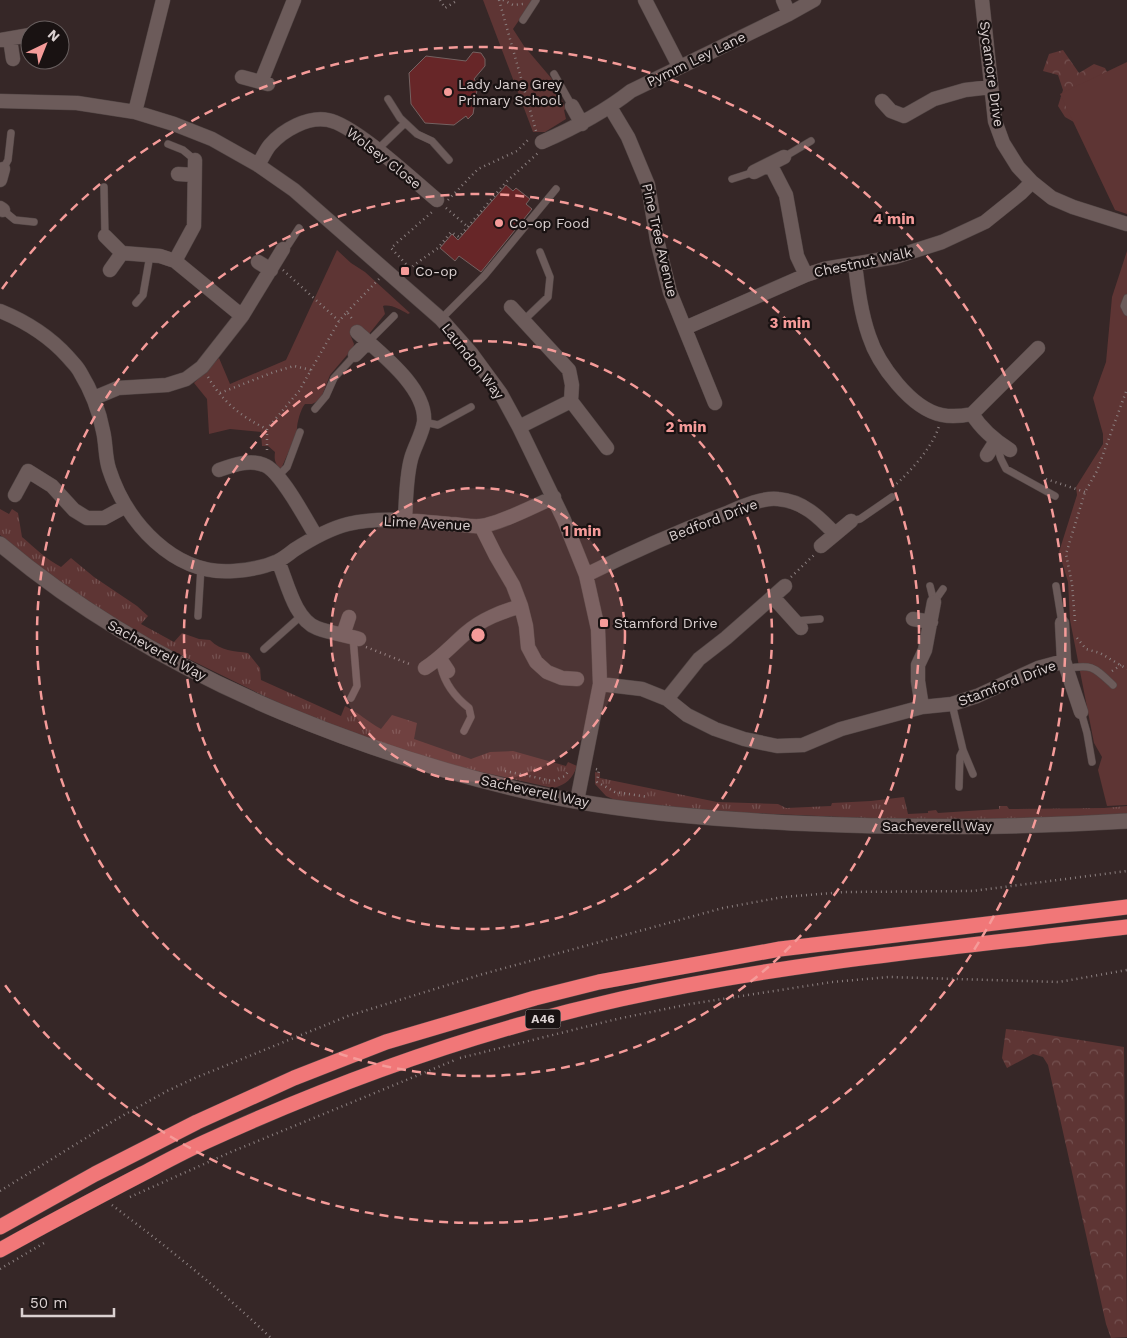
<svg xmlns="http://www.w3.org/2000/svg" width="1127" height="1338" font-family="'Work Sans',sans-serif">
	<defs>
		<pattern id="grass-tufts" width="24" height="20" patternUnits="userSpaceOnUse" patternTransform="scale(1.25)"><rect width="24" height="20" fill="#5e3534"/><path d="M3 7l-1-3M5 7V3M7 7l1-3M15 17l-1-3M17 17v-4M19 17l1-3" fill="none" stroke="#745150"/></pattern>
		<pattern id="forest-crowns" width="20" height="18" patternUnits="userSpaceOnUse" patternTransform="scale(1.25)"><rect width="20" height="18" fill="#5e3534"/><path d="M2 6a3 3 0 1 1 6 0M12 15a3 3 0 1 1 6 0" fill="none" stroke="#745150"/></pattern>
	</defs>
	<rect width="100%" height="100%" fill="#362727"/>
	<path fill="url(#grass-tufts)" d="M0 509 9 514 12 509 18 513 22 537C35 548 46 559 61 567L71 558 94 577 137 606 148 616 141 624 174 642 182 633 199 639 210 640C221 651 234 651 248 653L260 668 261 680 341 716 345 706C358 712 368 722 381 729L392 715 417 723 414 739 471 759 490 752 513 751 566 766 568 762 577 766C573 778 566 785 553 788L455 766 382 743 315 719 268 698 156 643 108 615 42 570 0 535Z
		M595 772 600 773V778L717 802 778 804 786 808 831 806 832 803 871 801 904 797 908 814 928 813V811L936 810 938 813 999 809V806H1007L1009 809 1104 808 1127 806V815L1022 819 910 820 750 813 670 807 615 800 606 796 595 784Z"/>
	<path fill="url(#forest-crowns)" d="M1063 50 1079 73 1094 64 1105 68 1117 91 1086 129 1065 117 1058 106 1063 90 1058 75 1043 71 1049 54Z
		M1006 1029 1024 1031 1124 1047 1127 1337 1111 1338 1106 1324 1048 1065 1043 1057 1033 1054 1007 1068 1002 1058Z"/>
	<path fill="#5e3534" d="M483 0H533L513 29 524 46 552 79 566 109 564 110 566 119 545 132H533Z
		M1127 62V214L1115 210 1060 94Z
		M337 250 351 263 365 272 410 313 408 314C401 310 391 304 383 306L385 314 369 334 357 326 350 334 354 344 353 348 330 375 322 396 316 402 312 404H305C300 410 296 426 297 433L281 469C275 464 274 460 275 452L268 446H262L261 432 230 429 209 434 207 399 194 383 219 358 230 384 286 360Z
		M1127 251V805L1107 806 1098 770 1102 757 1094 743 1070 620 1068 582 1059 552 1077 495 1076 487 1103 444V434L1093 398 1106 362 1112 297Z"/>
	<path fill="#672628" stroke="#746261" d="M473 52 481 53 485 59V66L474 79 478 84 473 114 468 119 466 116 454 125 425 123 411 104 409 73 426 56 466 61Z
		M506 185 513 191 516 188 530 199 526 204 532 209 481 272 459 256 455 261 440 248 452 234 458 240Z"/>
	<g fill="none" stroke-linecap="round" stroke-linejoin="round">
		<defs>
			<path id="lane" d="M523 20 536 0
				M554 74 572 106
				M388 99 400 118 417 134 432 141 449 160
				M168 144 183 150 195 160
				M377 150 405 123
				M784 157 811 141
				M3 169 8 160 11 133
				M732 179 754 172
				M104 187 105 236
				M3 210 15 220 34 222
				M283 249 288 245 299 228
				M1127 298 1124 306 1127 312
				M136 303 143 295 150 255
				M441 319 484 276 556 189
				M524 320 548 297 550 277 540 252
				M368 342 394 316
				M315 409 326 396 334 378 355 355
				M424 422 438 425 471 407
				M996 442 1001 459 1006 469 1055 496
				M277 477 287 467 300 432
				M851 521 860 519 892 497
				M930 586 934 602 943 589
				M1056 586 1062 623
				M198 616 201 567
				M795 621 820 619
				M264 649 301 616
				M441 667C445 684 455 697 469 708L471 717 464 731
				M1066 669C1092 663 1095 668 1113 685
				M351 698 357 686 353 637
				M952 704 963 750
				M1081 712 1087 733 1092 762
				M959 787 960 756 963 750 973 774"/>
			<path id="street" d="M645 0 679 66
				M783 0 789 14
				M982 0 995 121 1003 143 1018 167 1032 182 1052 198 1073 207 1127 224
				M10 39 13 59
				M0 40 30 35
				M242 77 268 84
				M261 82 294 0
				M0 101 77 103 135 112 174 124 212 139 258 165 294 190 441 319 471 353 501 394 519 427 564 520 586 575 598 629 600 684 577 801
				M882 101 891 111 904 116 934 99 965 90 991 87
				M572 106 582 124
				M610 107 628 137 648 185 657 240 670 292 715 403
				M135 112 163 0
				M542 142C574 128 603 113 631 91L789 14 814 0
				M770 164 786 195 797 256 806 275
				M258 165C262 159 265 151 270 145 283 130 308 116 328 120 355 125 414 181 437 200
				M754 172 784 157
				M178 174 194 175
				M0 180 3 169
				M0 208 3 210
				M175 261 194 226 195 160
				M258 262 271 270
				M855 264C858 289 861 313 869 336 878 364 911 409 942 415 952 417 962 416 972 414L1038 348
				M110 270 122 253
				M511 307 569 370 572 385 571 401 519 427
				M0 311C27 322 49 336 68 357 72 362 77 366 80 372 91 390 99 410 103 431 106 443 105 457 109 469 126 522 174 576 234 571 248 570 265 567 278 561 284 558 289 554 294 550 311 539 328 529 348 524 381 516 416 521 450 524 460 524 470 527 480 526 497 525 537 505 554 497
				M242 316 283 249
				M685 328 806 275 824 269 895 257 942 242 985 222 1021 193 1032 182
				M357 332C380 353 427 388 424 422 422 435 414 447 411 459 406 478 406 500 405 520
				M355 355 368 342
				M94 398 118 388 167 385 186 379 202 367 242 316 175 261 160 256 122 253 105 236
				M571 401 607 448
				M972 414C982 430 994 440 1010 450
				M987 455 996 441
				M219 470C233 465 250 459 264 465 281 471 306 520 316 536
				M15 495 28 471 52 486 74 510 87 518H104L126 506
				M481 526 496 556 513 585 521 606 526 626 528 647 536 662 547 672 562 678 577 679
				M821 546 851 521
				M278 561C287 581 294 619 317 628 330 633 345 635 359 639
				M586 575C632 552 679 531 727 513 741 507 763 497 778 499 803 501 819 517 835 534
				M773 597 801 628
				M913 619 931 622
				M1062 623 1064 661 1081 712
				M343 635 349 617
				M440 659 448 671
				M425 668C441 658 452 645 466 633 482 619 501 612 521 606
				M600 684 642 689 667 699 687 715 715 729 744 739 777 746 803 745 841 729 922 707 952 704 977 696 1038 668 1064 661
				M667 699 699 659 726 638 785 586
				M922 707 918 681V665L925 650 934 602"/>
			<path id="secondary" d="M0 544C84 615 180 669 281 712 355 743 430 768 508 787 601 810 697 818 792 823 904 828 1016 828 1127 821"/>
			<path id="highway" d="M0 1227 95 1174 197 1122 294 1078 386 1042 535 998 599 982 780 949 1127 907
				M0 1250C47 1224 94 1199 142 1174 163 1163 183 1152 205 1142 338 1081 478 1031 621 999 787 962 958 947 1127 927"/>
		</defs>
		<use href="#lane" stroke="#524645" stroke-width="8"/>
		<use href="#street" stroke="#524645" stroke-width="15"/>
		<use href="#secondary" stroke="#524645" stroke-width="16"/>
		<use href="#highway" stroke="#524645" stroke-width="16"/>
		<path stroke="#8c8080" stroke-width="2.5" stroke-dasharray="1 4" stroke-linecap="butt" d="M440 0 445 8 458 0
			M499 0 536 131
			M503 0 513 5 523 4
			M448 200 478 169 517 151 530 138
			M446 208 468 227
			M403 268 406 264 391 248 432 212
			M405 269 408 271 414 265 438 248 451 232 459 237 506 182 538 153
			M283 270 339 321
			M347 312 379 279
			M311 370 339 321 347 312 353 320
			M208 377C222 401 241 417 267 429V454
			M220 393 274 372 294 366 311 370 299 391 267 429
			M1046 479 1085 492
			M893 487C909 473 933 447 939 426
			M791 577 814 555
			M1075 621 1072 584 1066 554 1085 492 1097 471 1127 389
			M1077 638 1086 649 1100 653 1127 669
			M366 647 412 665
			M1112 671 1121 665
			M596 769 599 770 597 782 615 792 648 797
			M505 771 553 781 565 776 569 770
			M460 1058 617 1019 690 1004 832 982 889 977 1059 982 1127 970
			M0 1191 115 1120 167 1091 195 1078 348 1016 483 974 723 908 783 897 845 892 973 891 1127 871
			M130 1197 231 1152 455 1060
			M112 1205C167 1247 221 1290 271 1338
			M0 1269 44 1243"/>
		<use href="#lane" stroke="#6c5b5a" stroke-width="7"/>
		<use href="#street" stroke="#6c5b5a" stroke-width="14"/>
		<use href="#secondary" stroke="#6c5b5a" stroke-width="15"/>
		<use href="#highway" stroke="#f17778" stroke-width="15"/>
	</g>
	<circle cx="478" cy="635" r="147" fill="#f59b99" fill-opacity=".12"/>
	<g fill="none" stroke="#f59b99" stroke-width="2.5" stroke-dasharray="9 6">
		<circle cx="478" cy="635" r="147"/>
		<circle cx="478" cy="635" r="294"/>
		<circle cx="478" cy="635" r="441"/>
		<path d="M2 289A588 588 0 1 1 2 981"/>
	</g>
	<g fill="#f59b99" stroke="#191212" stroke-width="2">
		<circle cx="448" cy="92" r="5"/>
		<circle cx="499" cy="223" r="5"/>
		<rect x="400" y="266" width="10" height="10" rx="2.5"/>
		<rect x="599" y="618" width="10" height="10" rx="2.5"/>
	</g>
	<g text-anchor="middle" stroke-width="4.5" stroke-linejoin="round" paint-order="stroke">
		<rect fill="#191212" stroke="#a19898" stroke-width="1" x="525.5" y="1009.5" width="35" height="19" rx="4"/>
		<g font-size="12" font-weight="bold" fill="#dbd1d1">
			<text x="543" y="1023">A46</text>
		</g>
		<g font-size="14" fill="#dbd1d1" stroke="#191212">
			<text transform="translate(696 59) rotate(-26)" y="5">Pymm Ley Lane</text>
			<text transform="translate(992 74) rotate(82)" y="5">Sycamore Drive</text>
			<text transform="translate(384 158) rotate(38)" y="5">Wolsey Close</text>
			<text transform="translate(660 240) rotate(77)" y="5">Pine Tree Avenue</text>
			<text transform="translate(863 262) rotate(-12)" y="5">Chestnut Walk</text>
			<text transform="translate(473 361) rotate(52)" y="5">Laundon Way</text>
			<text transform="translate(713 520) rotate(-21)" y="5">Bedford Drive</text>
			<text transform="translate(427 523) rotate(3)" y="5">Lime Avenue</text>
			<text transform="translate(157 650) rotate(29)" y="5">Sacheverell Way</text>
			<text transform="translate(1007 683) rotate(-21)" y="5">Stamford Drive</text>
			<text transform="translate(535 791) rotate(12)" y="5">Sacheverell Way</text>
			<text x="937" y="831">Sacheverell Way</text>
		</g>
		<g font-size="14" fill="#dbd1d1" stroke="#191212" text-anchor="start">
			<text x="458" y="89">Lady Jane Grey<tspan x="458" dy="16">Primary School</tspan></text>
			<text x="509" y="228">Co-op Food</text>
			<text x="415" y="276">Co-op</text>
			<text x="614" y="628">Stamford Drive</text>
		</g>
	</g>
	<circle cx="478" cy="635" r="8" fill="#f59b99" stroke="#191212" stroke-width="2.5"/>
	<g font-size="15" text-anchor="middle" font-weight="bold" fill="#f59b99" stroke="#191212" stroke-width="4.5" stroke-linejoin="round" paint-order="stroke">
		<text x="894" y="224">4 min</text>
		<text x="790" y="328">3 min</text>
		<text x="686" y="432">2 min</text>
		<text x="582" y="536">1 min</text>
	</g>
	<g transform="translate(45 45) rotate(43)"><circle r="24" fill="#191212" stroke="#675e5e"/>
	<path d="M0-4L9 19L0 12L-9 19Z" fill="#f59b99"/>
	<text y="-8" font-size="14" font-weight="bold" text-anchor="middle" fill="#dbd1d1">N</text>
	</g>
	<path d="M22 1308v8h92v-8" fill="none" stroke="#dbd1d1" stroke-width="2.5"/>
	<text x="30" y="1308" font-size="15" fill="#dbd1d1" stroke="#191212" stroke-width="4" paint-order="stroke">50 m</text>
</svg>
